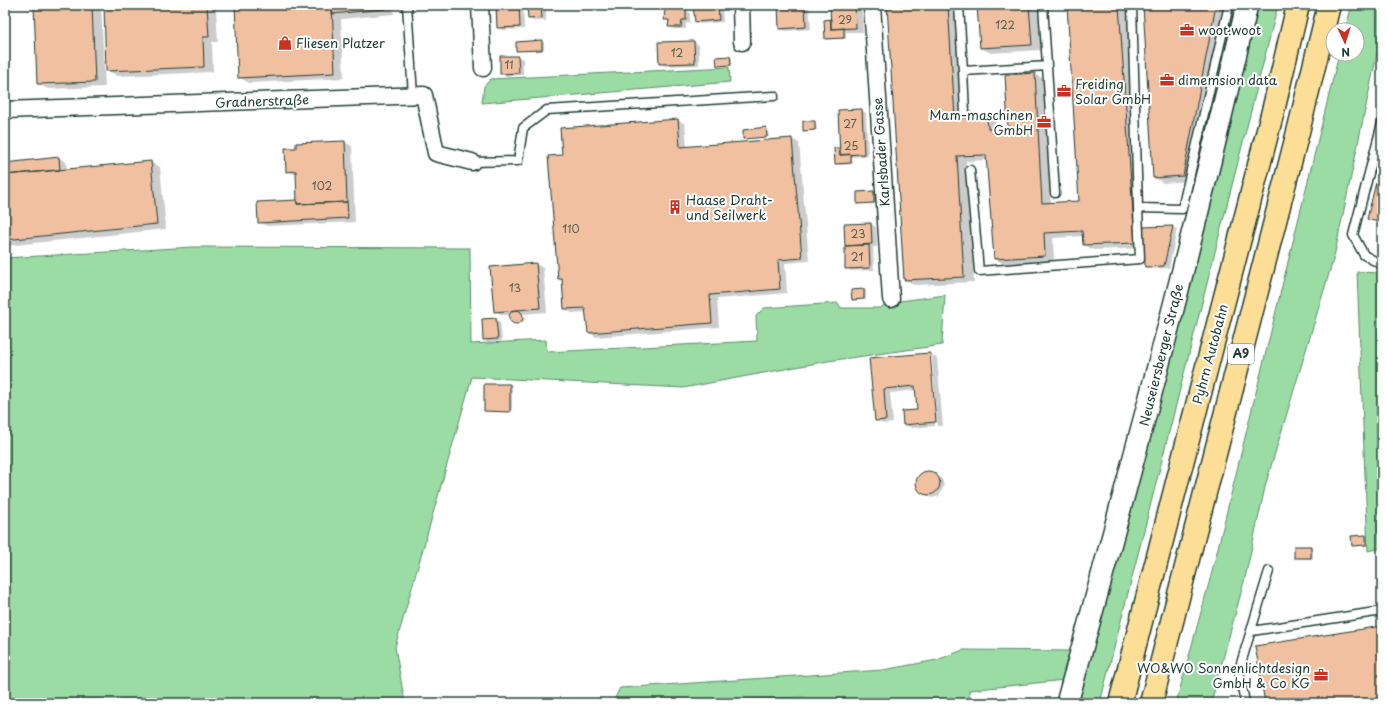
<svg xmlns="http://www.w3.org/2000/svg" width="1387" height="708" font-family="'Playpen Sans',sans-serif">
	<rect width="100%" height="100%" fill="#fff"/>
	<filter id="ink" filterUnits="userSpaceOnUse"><feTurbulence type="fractalNoise" baseFrequency=".025" numOctaves="2"/><feDisplacementMap in="SourceGraphic" scale="8" xChannelSelector="R" yChannelSelector="G"/><feConvolveMatrix kernelMatrix="1 2 1 2 8 2 1 2 1" color-interpolation-filters="sRGB"/></filter>
	<g filter="url(#ink)">
		<path fill="#9bdba4" stroke="#5d8c6c" d="M1257 5H1278L1100 703H1075Z
			M1352 5H1382V30L1334 257 1266 483 1245 578 1211 703H1176L1212 572 1339 54H1357V30H1345Z
			M729 67 730 82 482 103 484 86 491 79Z
			M193 247 470 248 471 344 546 340 547 352 757 341 756 316 764 308 838 303 841 308H881L885 303 945 295 942 345 828 361 683 388 472 377 395 647 405 703H5V258Z
			M1357 272 1382 273V548L1368 551Z
			M963 650 1072 651 1065 680 969 690 970 703H812L803 697 695 703H616L614 700 620 688 883 670 937 660Z"/>
		<path fill="#0003" d="M35 5H101L105 87 48 89 38 84Z
			M105 5H209L216 9 218 42H212L213 72 117 76 107 70Z
			M236 5H393L394 14 341 19 344 78 249 83 239 77Z
			M497 5H523L524 29 502 30 498 27Z
			M528 5H546V21H533L529 18Z
			M694 5H722L723 22 700 24 695 21Z
			M779 5H809L811 29 785 31 780 29Z
			M831 5H864V9H862L863 32H846V39H826L832 20Z
			M888 5H957L964 119 987 117 997 123V130H1009L1035 74 1044 79 1051 203 1080 202 1068 5H1128L1142 228 1172 227 1177 229 1169 268 1151 269 1146 266 1145 248 1131 240 1130 241 1141 248 1094 250 1084 245V236L1053 238 1054 261 1004 264 995 259 988 160 966 161 974 282 914 285 905 279Z
			M978 5H1038L1041 50 991 53 981 48Z
			M1144 5H1226L1192 181 1163 183 1154 177Z
			M686 10 690 13V23H686V29H674L669 26 670 22 665 19Z
			M542 41 544 43V50H517Z
			M694 42 699 45V65L665 66 660 63 659 43Z
			M518 57 523 59V75L506 76 501 73Z
			M730 57 732 58V66L718 65Z
			M861 110 866 113 868 156 852 157 853 164 838 165 836 163 839 149Z
			M678 120 685 124 687 147 792 139 799 143 809 261 785 263 787 293 717 299 719 327 596 337 589 333 586 312 572 313 565 309 563 281 559 279 563 156Z
			M814 122 816 123 817 130H804Z
			M766 128 768 129 769 137 744 138Z
			M345 142 352 146 355 222 267 226 259 222 298 201 297 175 287 171Z
			M5 156 6 163 59 158 66 162 67 170 150 162 160 167 166 229 5 246Z
			M1382 162V225L1368 219Z
			M874 192 876 193V204L858 203Z
			M871 224 876 227 877 247H873L874 270 851 271 846 268 845 225Z
			M536 264 543 268 547 312 522 314 525 319 523 322 517 324 512 320 511 315H502L495 311Z
			M864 290 866 291V300L853 299Z
			M496 319 500 322 502 341 489 343 484 340Z
			M930 354 937 358 943 426H937L932 357H929L935 426 911 428 904 424 918 411 917 390 890 393 893 423 883 424 876 420 870 359Z
			M510 385 512 386V412L485 411Z
			M930 472 942 479 944 486 939 496 932 498 917 489 916 481 923 473Z
			M1365 536 1367 537 1368 546 1353 545Z
			M1311 547 1313 548V559L1295 558Z"/>
		<path fill="#f0c0a0" stroke="#1f3d34" d="M34 5H92L95 82 37 84Z
			M104 5H207L209 37H203L204 67 106 71Z
			M235 5H332L335 73 238 78Z
			M332 5H384L385 9 332 14Z
			M496 5H519L520 27 497 28Z
			M527 5H541L542 18 528 19Z
			M693 5H718L719 20 695 22Z
			M778 5H805L806 27 779 29Z
			M830 5H857H855L856 28 831 29Z
			M887 5H948L955 118 987 116 988 129H1008L1005 75 1035 73 1042 203 1079 201 1067 5H1119L1135 243 1083 245 1082 231 1044 233 1045 256 994 259 986 155 957 156 964 277 904 280Z
			M977 5H1029L1032 45 980 48Z
			M1143 5H1216L1183 176 1153 178Z
			M665 8 686 9V20H682L681 27H668L669 20H664Z
			M831 19V29L844 28V38L825 39 824 20Z
			M542 40V50L516 51V42Z
			M694 41 695 63 659 64 658 42Z
			M500 56H518L519 73 500 74Z
			M730 56 731 65 717 66 716 57Z
			M862 109 864 154 840 155 838 110Z
			M678 119 680 147 792 138 802 258 778 260 780 289 710 295 712 323 588 333 585 308 564 309 562 279H558L548 156 562 155 560 128Z
			M803 121H815V130L803 131Z
			M766 127 767 137 743 139V130Z
			M345 141 347 202 297 204 296 171 286 172 285 148H296V143Z
			M834 148H840V155L851 154V163L835 164Z
			M59 157 60 170 5 175V163Z
			M1382 158V223L1367 219Z
			M151 161 157 224 5 240V175Z
			M874 191V203L857 204V192Z
			M297 200V204L347 202 348 218 258 223 257 202Z
			M871 223 872 244 845 246 844 224Z
			M1173 226 1164 266 1145 267 1143 227Z
			M869 245 870 268 845 269V246Z
			M536 263 540 308 494 312 490 267Z
			M864 289V299L852 300 851 290Z
			M509 317a7 7 0 1 1 14 0a7 7 0 1 1-14 0Z
			M496 318 498 339 483 340 482 319Z
			M930 353 936 422 903 425 902 411 917 410 915 386 884 389 886 420 875 421 869 358Z
			M484 384H510V412L484 411Z
			M916 483a12 12 0 1 1 24 0a12 12 0 1 1-24 0Z
			M1366 535V545L1352 546 1351 536Z
			M1294 546H1311V558H1294Z
			M1382 626V703H1265L1255 646Z
			M1044 699 1042 703H1000Z"/>
		<g fill="none" stroke-linecap="round" stroke-linejoin="round">
			<defs>
				<path id="service" d="M407 5 413 95
					M959 5 963 71 1047 66 1043 5
					M1132 5 1138 208 1182 209 1229 5
					M1047 66 1055 193
					M963 71 965 113
					M1382 123 1353 235 1364 255 1382 265
					M472 162 518 161 523 128 547 110 774 96
					M970 170 979 271 1140 259 1138 208
					M1252 631 1382 611
					M1245 703 1239 670 1269 571"/>
				<path id="minor" d="M480 5 483 68
					M741 5 742 42
					M872 5 891 299
					M5 110 424 95 436 153 472 162"/>
				<path id="tertiary" d="M1067 703C1131 471 1194 239 1247 5"/>
				<path id="motorway" d="M1120 703 1274 107 1298 5
					M1151 703 1299 128 1329 5"/>
			</defs>
			<use href="#service" stroke="#1f3d34" stroke-width="11"/>
			<use href="#minor" stroke="#1f3d34" stroke-width="19"/>
			<use href="#tertiary" stroke="#1f3d34" stroke-width="24"/>
			<use href="#motorway" stroke="#1f3d34" stroke-width="25"/>
			<use href="#service" stroke="#fff" stroke-width="8"/>
			<use href="#minor" stroke="#fff" stroke-width="16"/>
			<use href="#tertiary" stroke="#fff" stroke-width="21"/>
			<use href="#motorway" stroke="#fdde96" stroke-width="22"/>
		</g>
	</g>
	<defs>
		<symbol id="office-bare" viewBox="-9 -9 18 18"><path d="M-6-3h4V-5.5h4V-3h4V5H-6ZM-1-4.5V-3h2v-1.5ZM-6 0V1H6V0Z" fill="#c8321e" stroke="#fff" stroke-width="2.5" paint-order="stroke"/></symbol>
		<symbol id="shop-bare" viewBox="-9 -9 18 18"><path d="M-5-2.5h2.3a2.7 3.5 0 0 1 5.4 0H5L5.5 6h-11ZM-1.5-2.5h3a1.5 2.3 0 0 0-3 0Z" fill="#c8321e" stroke="#fff" stroke-width="2.5" paint-order="stroke"/></symbol>
		<symbol id="building-bare" viewBox="-9 -9 18 18"><path d="M-4-6H4V6H1V3H-1V6H-4ZM-2.5-4.3h1.7v1.8h-1.7ZM.8-4.3h1.7v1.8H.8ZM-2.5-1h1.7V.8h-1.7ZM.8-1h1.7V.8H.8Z" fill="#c8321e" stroke="#fff" stroke-width="2.5" paint-order="stroke"/></symbol>
	</defs>
	<g fill-rule="evenodd">
		<use href="#office-bare" x="1177" y="20" width="20" height="20"/>
		<use href="#shop-bare" x="275" y="33" width="20" height="20"/>
		<use href="#office-bare" x="1157" y="70" width="20" height="20"/>
		<use href="#office-bare" x="1054" y="81" width="20" height="20"/>
		<use href="#office-bare" x="1034" y="112" width="20" height="20"/>
		<use href="#building-bare" x="665" y="197" width="20" height="20"/>
		<use href="#office-bare" x="1311" y="665" width="20" height="20"/>
	</g>
	<g text-anchor="middle" stroke-width="4" stroke-linejoin="round" paint-order="stroke">
		<g font-size="11" fill="#535e4f">
			<text x="845" y="24">29</text>
			<text x="1005" y="29">122</text>
			<text x="677" y="57">12</text>
			<text x="509" y="69">11</text>
			<text x="850" y="128">27</text>
			<text x="851" y="150">25</text>
			<text x="322" y="190">102</text>
			<text x="571" y="233">110</text>
			<text x="858" y="238">23</text>
			<text x="857" y="261">21</text>
			<text x="515" y="292">13</text>
		</g>
		<rect fill="#fff" stroke="#627771" stroke-width="1" x="1228" y="344" width="26" height="20" rx="3"/>
		<g font-size="12" font-weight="bold" fill="#1f3d34">
			<text x="1241" y="358">A9</text>
		</g>
		<g font-size="13" fill="#1f3d34" stroke="#fff" text-anchor="start">
			<text x="1198" y="35">woot.woot</text>
			<text x="296" y="48">Fliesen Platzer</text>
			<text x="1178" y="85">dimemsion data</text>
			<text x="1075" y="89">Freiding<tspan x="1075" dy="15">Solar GmbH</tspan></text>
			<text x="1033" y="120" text-anchor="end">Mam-maschinen<tspan x="1033" dy="15">GmbH</tspan></text>
			<text x="686" y="205">Haase Draht-<tspan x="686" dy="15">und Seilwerk</tspan></text>
			<text x="1310" y="673" text-anchor="end">WO&amp;WO Sonnenlichtdesign<tspan x="1310" dy="15">GmbH &amp; Co KG</tspan></text>
		</g>
		<g font-size="13" fill="#1f3d34" stroke="#fff">
			<text transform="translate(262 101) rotate(-2)" y="5">Gradnerstraße</text>
			<text transform="translate(881 152) rotate(-94)" y="5">Karlsbader Gasse</text>
			<text transform="translate(1210 354) rotate(-75)" y="5">Pyhrn Autobahn</text>
			<text transform="translate(1161 355) rotate(-76)" y="5">Neuseiersberger Straße</text>
		</g>
	</g>
	<rect width="1387" height="708" fill="none" stroke="#fff" stroke-width="20"/>
	<rect x="10" y="10" width="1367" height="688" fill="none" stroke="#1f3d34" stroke-width="1.5" filter="url(#ink)"/>
	<g transform="translate(1345 42) rotate(176)"><circle r="19" fill="#ffffff" stroke="#a5b1ae"/>
	<path d="M0-3L7 15L0 10L-7 15Z" fill="#c8321e"/>
	<text y="-6" font-size="11" font-weight="bold" text-anchor="middle" fill="#1f3d34">N</text>
	</g>
</svg>
